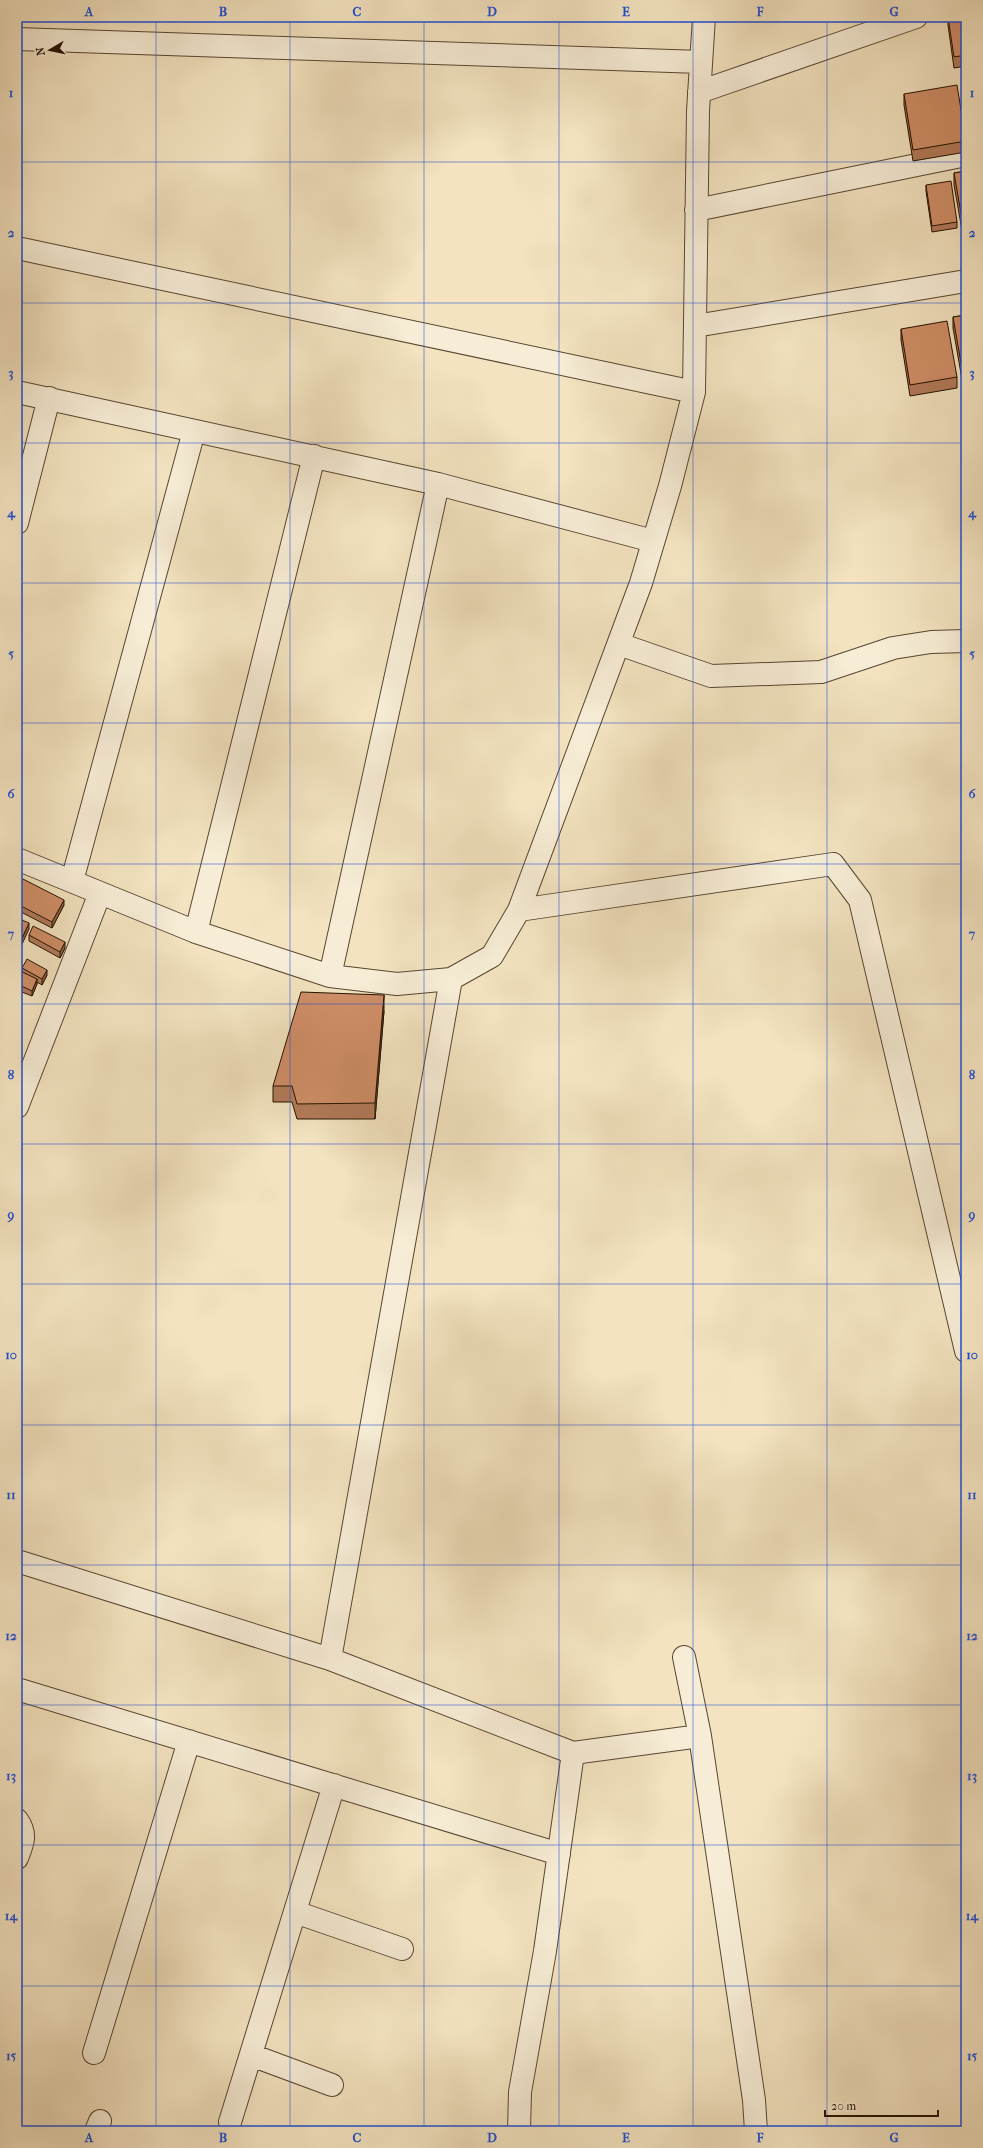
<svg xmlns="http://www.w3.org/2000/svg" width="983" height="2148" font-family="'IM FELL French Canon',serif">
	<rect width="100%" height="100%" fill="#f3e3c0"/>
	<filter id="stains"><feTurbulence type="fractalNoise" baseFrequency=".005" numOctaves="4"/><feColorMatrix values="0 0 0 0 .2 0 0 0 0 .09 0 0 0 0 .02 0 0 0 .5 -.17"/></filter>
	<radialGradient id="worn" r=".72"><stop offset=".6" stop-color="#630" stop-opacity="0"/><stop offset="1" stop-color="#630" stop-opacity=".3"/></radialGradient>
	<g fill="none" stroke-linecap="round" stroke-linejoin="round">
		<defs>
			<path id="minor" d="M17 39 701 62
				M699 92 916 17
				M696 210 966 155
				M17 248 694 392
				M695 326 966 281
				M17 392 438 484 653 541
				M17 523 49 398
				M619 644 711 676 821 672 893 648 931 642 966 641
				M17 859 196 932 330 976 397 984 451 979
				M72 881 194 431
				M519 910 833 864 860 900 966 1351
				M196 932 314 456
				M330 976 438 484
				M17 1107 100 893
				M17 1561 330 1659 573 1753
				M684 1657 700 1736 754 2100 756 2131
				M330 1659 451 979 492 956 519 910 641 583 670 486 694 392 698 111 704 17
				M17 1689 559 1854
				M17 1820C27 1834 23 1843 17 1858
				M295 1912 402 1949
				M94 2053 189 1741
				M251 2055 332 2085
				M230 2122 334 1785
				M96 2131 100 2121
				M519 2131 520 2092 545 1951 573 1753 700 1736"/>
		</defs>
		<use href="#minor" stroke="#584630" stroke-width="24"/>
		<use href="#minor" stroke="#f7edd6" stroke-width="22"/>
	</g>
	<path fill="#b27a59" stroke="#241200" d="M942 17H966V66L954 68 948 25V21L943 22Z
		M904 94 966 139V152L913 161 904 105Z
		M966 171V229L962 230 954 185V173Z
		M926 185 957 222V228L932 232 926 191Z
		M966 315V385H963L953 328V317Z
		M901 329 957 377V388L910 396 901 340Z
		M17 890 64 905 52 928 17 910Z
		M29 935 65 948 60 958 29 941Z
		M22 968 47 975 42 985 37 982V984L32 996 17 990V971L22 972Z
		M384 1011 375 1119H297L292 1102H273V1086Z"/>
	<path fill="#916348" stroke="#241200" d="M64 900V905L52 928V922Z
		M29 923V929L17 955V949Z
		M65 942V948L60 958V952Z
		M47 970V975L42 985V979Z
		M37 979V984L32 996V991Z
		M384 995V1011L375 1119V1103Z
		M18 1044V1055L17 1057V1046Z"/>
	<path fill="#cf8e67" stroke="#241200" d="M948 17H966V55L954 57Z
		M957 85 966 141 913 150 904 94Z
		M966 171V218L962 219 954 173Z
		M951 181 957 222 932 226 926 185Z
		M966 315V374H963L953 317Z
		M947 321 957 377 910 385 901 329Z
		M23 879 64 900 52 922 17 904V890Z
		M17 918 29 923 17 949Z
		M33 926 65 942 60 952 29 935Z
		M27 959 47 970 42 979 22 968Z
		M18 970 37 979 32 991 17 984V971Z
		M301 992 384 995 375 1103 297 1104 292 1086H273Z"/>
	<path fill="none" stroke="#1d4ed8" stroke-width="1" stroke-opacity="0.55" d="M156 17V2131M290 17V2131M424 17V2131M559 17V2131M693 17V2131M827 17V2131M17 162H966M17 303H966M17 443H966M17 583H966M17 723H966M17 864H966M17 1004H966M17 1144H966M17 1284H966M17 1425H966M17 1565H966M17 1705H966M17 1845H966M17 1986H966"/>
	<rect width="983" height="2148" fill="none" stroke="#f3e3c0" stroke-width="44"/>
	<g transform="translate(50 50) rotate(261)" stroke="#f7edd6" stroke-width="3" paint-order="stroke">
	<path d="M0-3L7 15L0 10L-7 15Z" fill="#241200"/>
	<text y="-6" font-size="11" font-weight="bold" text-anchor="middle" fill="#241200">N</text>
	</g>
	<path d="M825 2110v6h113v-6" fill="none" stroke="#241200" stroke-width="2"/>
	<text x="831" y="2110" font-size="12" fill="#241200" stroke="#f7edd6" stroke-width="3" paint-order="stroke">20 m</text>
	<rect x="22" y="22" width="939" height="2104" fill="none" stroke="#1d4ed8" stroke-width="1.5"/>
	<g font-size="13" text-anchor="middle" font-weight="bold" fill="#1d4ed8">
		<text x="89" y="16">A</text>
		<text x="223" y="16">B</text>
		<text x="357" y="16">C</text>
		<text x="492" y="16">D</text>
		<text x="626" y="16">E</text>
		<text x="760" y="16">F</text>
		<text x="894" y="16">G</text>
		<text x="11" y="97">1</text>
		<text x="972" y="97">1</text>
		<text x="11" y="237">2</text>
		<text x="972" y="237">2</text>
		<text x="11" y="377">3</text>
		<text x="972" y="377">3</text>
		<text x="11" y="517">4</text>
		<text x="972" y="517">4</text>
		<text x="11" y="658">5</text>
		<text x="972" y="658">5</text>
		<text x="11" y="798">6</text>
		<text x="972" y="798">6</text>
		<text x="11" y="938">7</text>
		<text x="972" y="938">7</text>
		<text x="11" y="1079">8</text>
		<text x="972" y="1079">8</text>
		<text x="11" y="1219">9</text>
		<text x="972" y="1219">9</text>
		<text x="11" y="1359">10</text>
		<text x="972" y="1359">10</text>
		<text x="11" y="1499">11</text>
		<text x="972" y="1499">11</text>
		<text x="11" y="1640">12</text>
		<text x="972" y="1640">12</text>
		<text x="11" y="1780">13</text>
		<text x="972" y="1780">13</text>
		<text x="11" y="1920">14</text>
		<text x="972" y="1920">14</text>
		<text x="11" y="2060">15</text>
		<text x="972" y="2060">15</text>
		<text x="89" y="2142">A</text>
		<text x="223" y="2142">B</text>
		<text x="357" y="2142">C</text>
		<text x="492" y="2142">D</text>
		<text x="626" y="2142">E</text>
		<text x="760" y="2142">F</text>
		<text x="894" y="2142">G</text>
	</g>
	<rect width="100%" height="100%" filter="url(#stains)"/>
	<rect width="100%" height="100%" fill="url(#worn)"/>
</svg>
